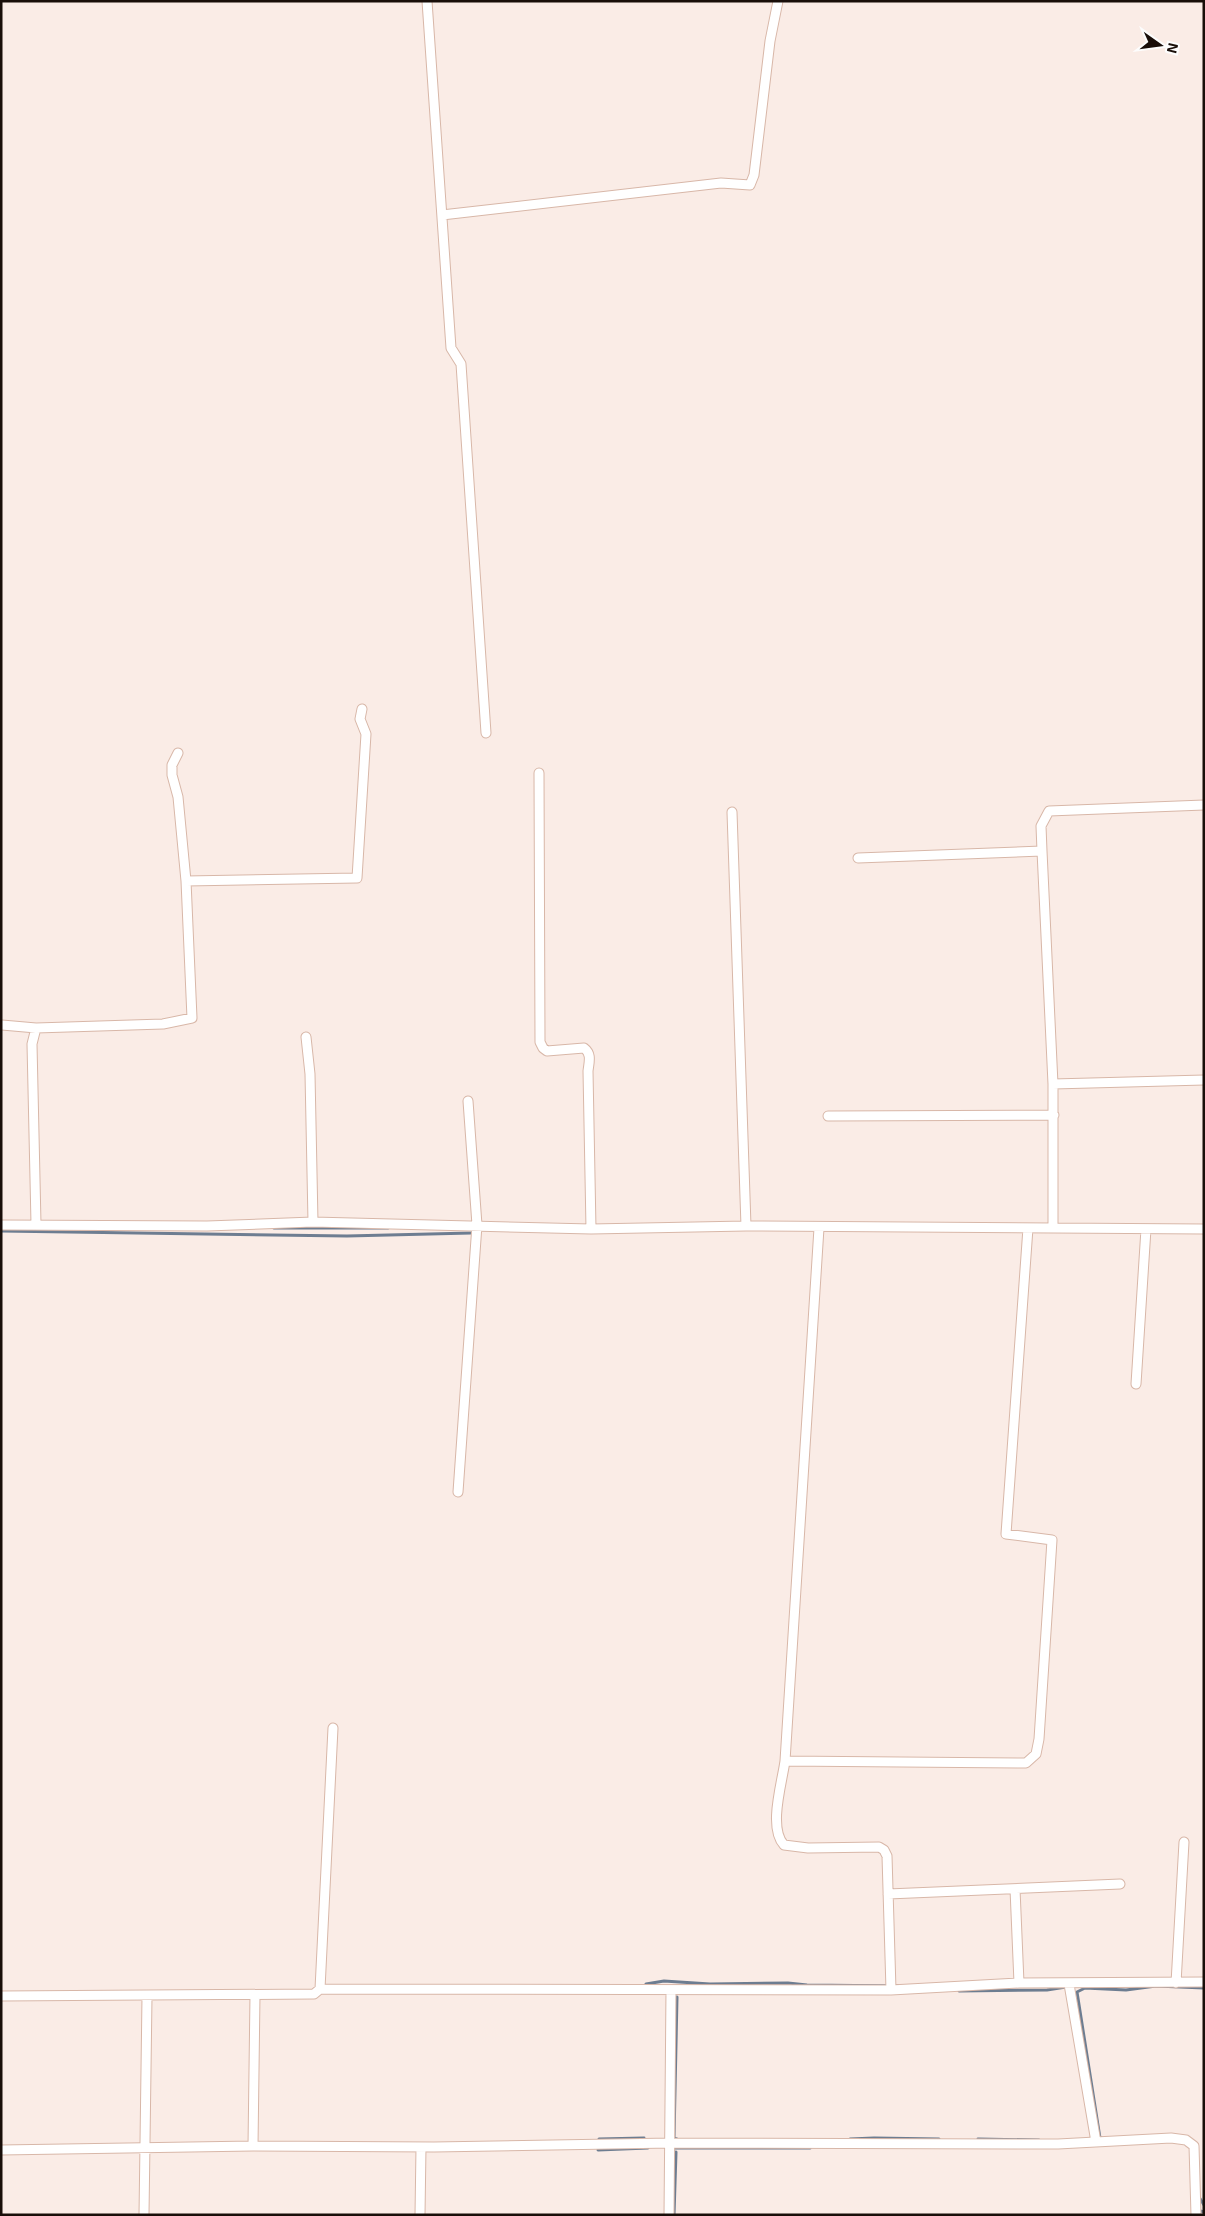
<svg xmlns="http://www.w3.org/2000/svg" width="1205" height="2216" font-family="'Exo 2',sans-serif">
	<rect width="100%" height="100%" fill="#faece6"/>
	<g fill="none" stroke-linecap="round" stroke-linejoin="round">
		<path stroke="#6d7d91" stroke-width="3" d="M274 1228H388
			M1 1231 347 1236 471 1233
			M646 1984 664 1981 710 1984 788 1983 807 1985 902 1986
			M959 1991 1047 1990 1066 1987
			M677 1997 674 2138 679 2140
			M1102 2138H1100L1077 1992 1085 1988 1126 1990 1156 1986 1204 1988
			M599 2139 644 2138
			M850 2139 874 2138 939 2139
			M978 2139 1039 2140
			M671 2148H810
			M598 2150 648 2148
			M1199 2197 1204 2205
			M1197 2210 1204 2212
			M674 2215 676 2152"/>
		<defs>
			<path id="street" d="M427 1 451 348 461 364 486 733
				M442 215 721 183 750 185 754 175 770 41 778 1
				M539 773 540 1042 543 1048 547 1051 584 1048C592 1054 589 1062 588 1071L591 1229
				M732 812 746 1226
				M858 858 1042 851
				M186 881 357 878 366 734 360 719 362 709
				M2 1025 36 1028 163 1024 192 1018 186 881 178 797 172 775V765L178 753
				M36 1028 32 1044 36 1224
				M306 1037 310 1074 313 1222
				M1053 1084 1204 1080
				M828 1116 1054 1115
				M1 1225 207 1226 313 1222 591 1229 746 1226 1204 1229
				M819 1228 785 1761C782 1783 768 1828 784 1845L808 1848 879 1847 884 1850 887 1856 891 1990
				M1053 1228V1084L1042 851 1041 826 1049 811 1204 805
				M1136 1384 1146 1229
				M458 1492 477 1225 468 1101
				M785 1761 1026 1763 1036 1754 1039 1739 1052 1540 1006 1534 1028 1228
				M1015 1889 1019 1983
				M888 1894 1120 1884
				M1176 1983 1184 1842
				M1069 1984 1096 2142
				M320 1989 333 1728
				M1 1996 314 1994 320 1989 891 1990 1019 1983 1204 1982
				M253 2146 255 1995
				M1 2150 253 2146 434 2147 671 2143 1058 2144 1171 2138 1186 2140 1194 2146 1196 2215
				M144 2215 147 1997
				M420 2215 421 2147
				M669 2215 671 1990"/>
		</defs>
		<use href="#street" stroke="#d8b7a8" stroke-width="11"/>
		<use href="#street" stroke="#fff" stroke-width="9"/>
	</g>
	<rect width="1205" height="2216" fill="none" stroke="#190e09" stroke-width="5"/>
	<g transform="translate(1160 45) rotate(104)" stroke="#fdfdfd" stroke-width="4" paint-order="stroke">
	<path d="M0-4L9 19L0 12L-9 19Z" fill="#190e09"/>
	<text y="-8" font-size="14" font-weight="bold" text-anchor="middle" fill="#190e09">N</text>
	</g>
</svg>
